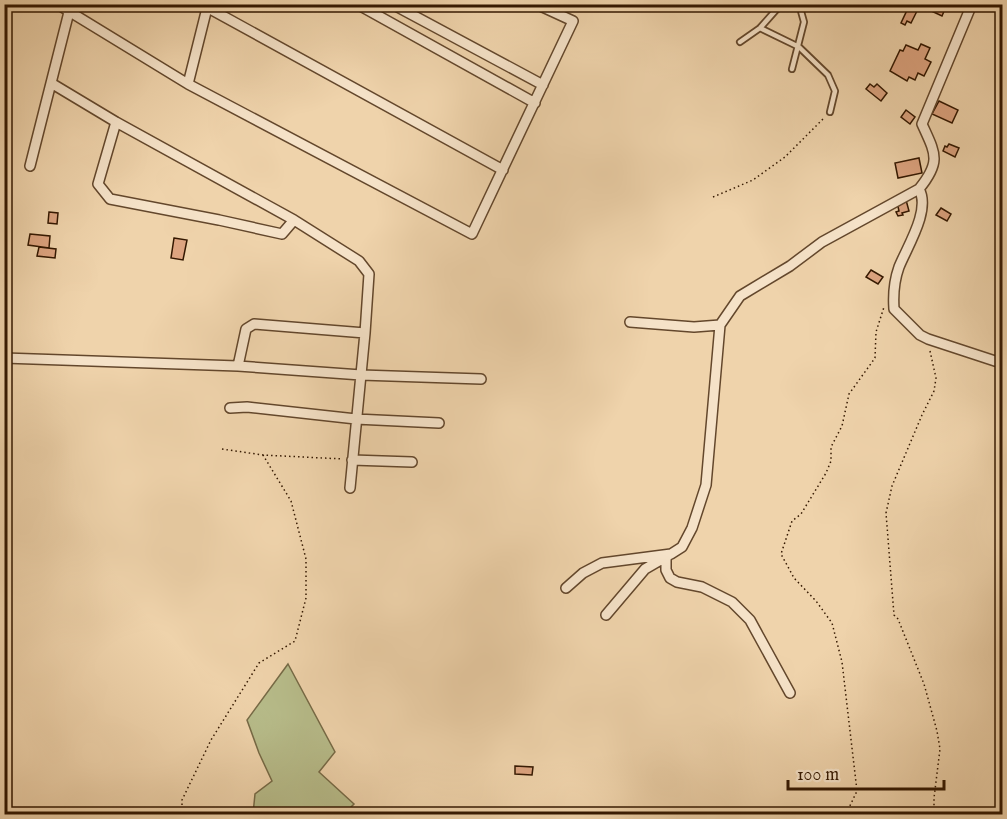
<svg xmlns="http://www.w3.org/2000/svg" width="1007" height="819" font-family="'IM FELL English',serif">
	<rect width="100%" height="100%" fill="#efd3ab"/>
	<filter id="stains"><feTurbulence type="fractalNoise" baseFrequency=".00333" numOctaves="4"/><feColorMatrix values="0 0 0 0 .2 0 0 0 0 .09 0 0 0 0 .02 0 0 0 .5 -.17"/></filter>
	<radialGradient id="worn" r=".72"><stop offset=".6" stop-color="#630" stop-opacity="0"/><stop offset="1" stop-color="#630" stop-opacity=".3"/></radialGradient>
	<path fill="#b7bc8a" stroke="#766a46" stroke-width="1.5" d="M288 664 335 752 319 772 354 804 344 814H253L255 794 272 781 259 753 247 720Z"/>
	<path fill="#dda480" stroke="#341801" stroke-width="1.5" d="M910 4 919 7 911 23 907 21 905 25 901 23Z
		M926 4H947L942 16 925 8Z
		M921 44 930 48 925 59 931 62 924 76 918 73 915 80 909 77 907 81 890 71 900 50 903 51 906 45 918 50Z
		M870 84 874 87 877 84 887 93 881 101 866 89Z
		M939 101 958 110 952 123 932 114Z
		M906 110 915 117 910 124 901 117Z
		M949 144 959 148 955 157 943 151 945 146 947 147Z
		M919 158 922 173 898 178 895 163Z
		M906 200 909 211 902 213 903 215 898 216 896 212 899 211 897 202Z
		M941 208 951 214 947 221 936 215Z
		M49 212 58 213 57 224 48 223Z
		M30 234 50 236 49 248 28 245Z
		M174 238 187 240 183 260 171 258Z
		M39 247 56 249 55 258 37 256Z
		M871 270 883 277 878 284 866 277Z
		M515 766 533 767 532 775 515 774Z"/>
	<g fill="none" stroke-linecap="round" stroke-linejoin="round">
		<defs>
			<path id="service" d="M760 28 799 47 828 75 835 91 830 112
				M740 42 760 28 776 10 784 4
				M792 69 804 22 799 4"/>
			<path id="minor" d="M57 4 188 84 472 234 573 21 536 4
				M201 4 503 170
				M357 4 535 103
				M392 4 543 85
				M69 12 51 83 116 122 294 220 359 261 369 274 365 333 350 488
				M188 84 208 4
				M116 122 98 184 110 199 219 220 282 234 294 220
				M30 166 51 83
				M919 189C931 210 907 247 899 267 894 281 893 295 894 309L920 335 928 339 995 361 1002 362
				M630 322 694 327 720 325
				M4 358 238 366 361 375 481 379
				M238 366 246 329 254 324 365 333
				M230 408 247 407 356 419 439 423
				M352 460 412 462
				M666 557V570L670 578 677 582 702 587 732 602 750 620 790 693
				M566 588 583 573 602 563 671 554 682 547 692 528 706 485 720 325 740 296 790 266 822 242 919 189C942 161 935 153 922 124L972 4
				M606 615 645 569 669 555"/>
		</defs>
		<use href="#service" stroke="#63472c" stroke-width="8"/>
		<use href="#minor" stroke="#63472c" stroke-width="12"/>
		<path stroke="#341801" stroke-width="1.5" stroke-dasharray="1.5 3" stroke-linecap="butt" d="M713 197 753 180 785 157 825 117
			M930 351 936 378 934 391 922 415 892 486 886 513 894 615 898 619 924 684 937 731 940 749 934 798V814
			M222 449 263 455 343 459
			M182 814V800L211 740 259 663 295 641 306 598V559L291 501 263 455
			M846 814 857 791 842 662 832 623 816 601 794 578 781 554 792 521 801 514 826 473 831 461V447L842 426 849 394 875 358 876 332 884 307"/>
		<use href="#service" stroke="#f5e2c8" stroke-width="4.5"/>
		<use href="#minor" stroke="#f5e2c8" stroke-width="9"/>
	</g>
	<rect width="1007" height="819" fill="none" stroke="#efd3ab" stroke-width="24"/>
	<rect x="6" y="6" width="995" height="807" fill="none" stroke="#341801" stroke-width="3"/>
	<rect x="12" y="12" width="983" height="795" fill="none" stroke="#341801" stroke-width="1.5"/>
	<path d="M788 780v9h156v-9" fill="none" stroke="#341801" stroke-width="3"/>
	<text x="797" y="780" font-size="18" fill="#341801" stroke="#f5e2c8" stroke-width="4.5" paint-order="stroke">100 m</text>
	<rect width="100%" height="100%" filter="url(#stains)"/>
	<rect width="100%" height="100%" fill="url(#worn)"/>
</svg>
